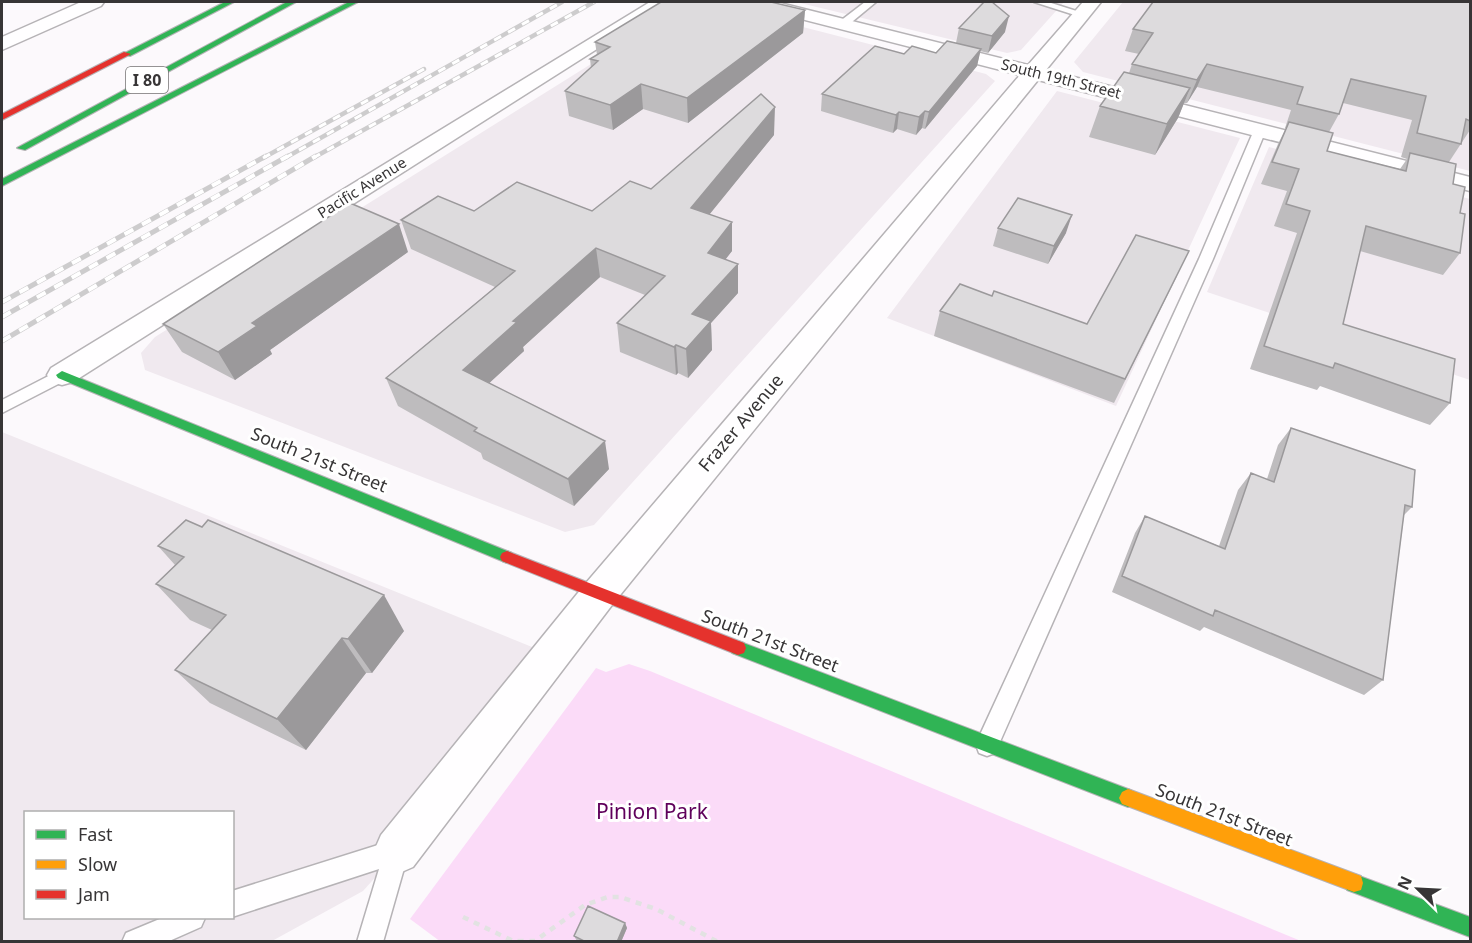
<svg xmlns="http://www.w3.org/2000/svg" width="1472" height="943" font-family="'Noto Sans',sans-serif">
	<rect width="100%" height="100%" fill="#fcf9fc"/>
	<path fill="#f0e9ef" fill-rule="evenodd" d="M690 2H705L986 74 995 81 594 525 565 532 145 370 141 353 155 337Z
		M796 2H1064L1021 50 1007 53Z
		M1123 2H1470V171L1083 72 1074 62Z
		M1057 91 1240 138 1116 406 887 318Z
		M1269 147 1470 199V380L1207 292Z
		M2 432 569 662 363 891 272 941H2ZM26 812H232V918H26Z"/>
	<path fill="#fbdbf8" d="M629 664 650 671 1301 941 441 942 410 919 596 668 606 672Z"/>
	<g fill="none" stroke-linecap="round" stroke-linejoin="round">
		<defs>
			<path id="lane" d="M865 2H876L847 26H839V22Z
				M1034 2H1048L1086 14 1081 17Z
				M1260 126 1266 130 1213 259 995 753 987 756 979 753 976 745 979 737 1199 259 1254 130Z
				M62 369 70 375 68 379 2 413V400Z
				M397 839 406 842 409 851 383 942H357L379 869 232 917V891Z
				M162 918H205L201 927 167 942H122L126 933Z"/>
			<path id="street" d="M81 2H104L101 6 2 50V37Z
				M650 2H671L73 382 62 385 51 382 47 375 51 368Z
				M747 2H776L1028 65 1083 2H1101L1046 70 1470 177V191L1038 80 612 605 413 867 397 874 381 867 374 851 381 835 586 583 1020 75 750 6Z"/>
			<path id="fast" d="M225 2H234L130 56 123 54Z
				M287 2H296L25 150 17 148Z
				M349 2H358L2 186V179Z
				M62 371 512 553 514 557 512 561 507 563 502 561 58 378 56 375Z
				M738 641 1128 789 1134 792 1137 798 1134 804 1128 807 732 653 730 648 732 643Z
				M1354 874 1470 917V937L1347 890 1345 883 1347 876Z"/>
			<path id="slow" d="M1128 789 1361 876 1363 883 1361 890 1354 892 1122 804 1119 798 1122 792Z"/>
			<path id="jam" d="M124 52 131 54 2 120V114Z
				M507 551 744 643 746 648 744 653 738 655 502 561 500 557 502 553Z"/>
		</defs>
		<use href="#lane" stroke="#b6b3b6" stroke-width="3"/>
		<use href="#street" stroke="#b6b3b6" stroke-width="3"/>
		<use href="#fast" stroke="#b6b3b6" stroke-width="2"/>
		<use href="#slow" stroke="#b6b3b6" stroke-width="2"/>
		<use href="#jam" stroke="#b6b3b6" stroke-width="2"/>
		<path stroke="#e2e2e2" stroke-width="4.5" stroke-dasharray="6 6" stroke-linecap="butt" d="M463 917 513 941H535L585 905 608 897H620L656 909 718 942"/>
		<use href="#lane" fill="#fffeff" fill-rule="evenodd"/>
		<use href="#street" fill="#fffeff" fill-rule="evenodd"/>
		<use href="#fast" fill="#30b455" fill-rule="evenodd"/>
		<use href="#slow" fill="#ff9f0a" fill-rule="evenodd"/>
		<use href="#jam" fill="#e5322d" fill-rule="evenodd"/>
		<defs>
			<path id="rail-far1" d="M263 158 424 69
				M285 158 562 2
				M313 158 594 2"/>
			<path id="rail" d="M2 302 266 156
				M2 317 288 156
				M2 341 316 156"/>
		</defs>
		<use href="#rail-far1" stroke="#cdcccd" stroke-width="4.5"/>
		<use href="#rail" stroke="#cdcccd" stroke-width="5"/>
		<use href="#rail-far1" stroke="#fff" stroke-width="3" stroke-dasharray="8" stroke-linecap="butt"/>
		<use href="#rail" stroke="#fff" stroke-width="4" stroke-dasharray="10" stroke-linecap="butt"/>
	</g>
	<path fill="#bebcbe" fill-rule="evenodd" d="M1470 2V130L1449 162 1453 184 1460 213V253L1443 275 1360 251 1343 324 1450 403 1430 425 1320 386 1317 390 1250 369 1297 233 1274 226 1287 191 1261 184 1278 144 1286 128H1285L1291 110 1197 87 1187 103H1184L1178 118 1155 155 1089 137 1100 106 1129 73 1132 64 1139 54 1125 51 1133 29ZM1343 103 1412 120 1401 157 1407 159 1400 169 1327 151 1329 132 1339 114Z
		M805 10 803 33 688 123 643 109 613 130 569 116 565 91 591 68 590 59 597 55 595 42Z
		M959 28 1005 32 988 53 980 51 977 66 925 129 922 128 916 135 897 129 893 133 821 111 822 94 904 54 936 53 956 43Z
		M774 135 709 214 732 251 725 259 738 293 711 323 712 350 688 378 678 373 676 375 620 352 617 323 645 295 600 277 523 347 524 351 489 383 609 469 574 506 483 459 481 453 398 406 386 378 495 287 411 249 401 220 474 211H592L651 189Z
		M998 228 1066 233 1048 264 993 246Z
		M408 252 270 350 272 354 235 380 182 352 163 324Z
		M1177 276 1114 403 934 336 940 311 992 296 1087 324Z
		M1291 428 1412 507 1404 515 1383 680 1364 695 1204 627 1200 631 1112 592 1135 533 1145 516 1219 546 1238 490 1251 473 1267 479 1278 445Z
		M158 546 404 631 372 673H366L306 750 210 703 175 670 212 630 190 620 156 584 175 565Z
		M625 923 627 928 621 942H579L577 941 574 936Z"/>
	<path fill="#9b999b" d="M805 10 803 33 688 123 687 98Z
		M1009 16 1005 32 988 53 992 36Z
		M981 49 977 66 925 129 929 112Z
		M1207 64 1197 87 1187 103 1197 80Z
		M641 84 643 109 613 130 610 105Z
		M1190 88 1178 118 1155 155 1167 124Z
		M775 107 774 135 692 236 691 208Z
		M925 111 922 128 916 135 919 117Z
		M899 112 897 129 893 133 896 115Z
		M1072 215 1066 233 1048 264 1054 246Z
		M732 222V251L709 281 708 253Z
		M399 224 408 252 270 350 272 354 235 380 218 352 252 323Z
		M596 248 600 277 523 347 524 351 472 399 463 370 513 321Z
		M738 264V293L711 323 712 350 688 378 686 349 692 314Z
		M676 345 678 373 676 375 674 347Z
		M605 441 609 469 574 506 568 479Z
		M384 595 404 631 372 673 348 639Z
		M342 638 366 673 306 750 277 719Z
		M625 923 627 928 621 942H617Z"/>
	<path fill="#dddbdd" stroke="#9b999b" stroke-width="1.5" d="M661 2H771L805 10 687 98 641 84 610 105 565 91 598 61 590 59 610 47 595 42Z
		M984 2H992L1009 16 992 36 959 28Z
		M1153 2H1470V121L1466 119 1461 144 1417 133 1426 96 1351 79 1339 114 1297 104 1303 87 1207 64 1197 80 1132 64 1153 33 1133 29Z
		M947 41 981 49 929 112 925 111 919 117 899 112 896 115 822 94 875 46 904 54 912 46 936 53Z
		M1124 72 1190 88 1167 124 1100 106Z
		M761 94 775 107 691 208 732 222 708 253 738 264 692 314 711 321 686 349 676 345 674 347 617 323 665 276 596 248 513 321 517 322 463 370 605 441 568 479 474 431 477 428 386 378 515 271 401 220 438 196 474 211 517 182 592 211 630 181 651 189Z
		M1289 122 1333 133 1327 151 1406 171 1410 153 1456 164 1453 184 1465 187 1460 213 1465 214 1460 253 1366 226 1343 324 1455 359 1450 403 1335 363 1333 368 1264 346 1310 211 1286 204 1299 169 1272 162Z
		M1018 198 1072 215 1054 246 998 228Z
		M350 203 399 224 252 323 257 326 218 352 163 324Z
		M1136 235 1189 251 1125 379 940 311 960 284 992 296 994 291 1087 324Z
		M1291 428 1415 470 1412 507 1405 505 1383 680 1215 610 1213 616 1122 576 1145 516 1225 549 1251 473 1274 482Z
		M186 520 202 527 208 520 384 595 348 639 342 638 277 719 175 670 226 615 156 584 184 557 158 546Z
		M588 906 625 923 617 942H586L574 936Z"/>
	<g text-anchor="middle" stroke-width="6" stroke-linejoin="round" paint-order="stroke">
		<g font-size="15" fill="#373536" stroke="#fff">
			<text transform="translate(1061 79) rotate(14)" y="5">South 19th Street</text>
			<text transform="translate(362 188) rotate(-32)" y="5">Pacific Avenue</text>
		</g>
		<rect fill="#fff" stroke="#737272" stroke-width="1.5" x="126" y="67" width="42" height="26" rx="4.5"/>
		<g font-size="16" font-weight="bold" fill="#373536">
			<text x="147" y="86">I 80</text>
		</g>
		<g font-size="18" fill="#373536" stroke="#fff">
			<text transform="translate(741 423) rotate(-50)" y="6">Frazer Avenue</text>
			<text transform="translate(319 460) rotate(22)" y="6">South 21st Street</text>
			<text transform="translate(770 641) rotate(21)" y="6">South 21st Street</text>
			<text transform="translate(1224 815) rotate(21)" y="6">South 21st Street</text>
		</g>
		<g font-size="21" fill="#5f005b" stroke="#fff">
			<text x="652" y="819">Pinion Park</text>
		</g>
	</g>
	<rect width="1472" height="943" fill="none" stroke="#373536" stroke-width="6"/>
	<rect x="24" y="811" width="210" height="108" fill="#ffffff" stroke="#afaeaf" stroke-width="1.5"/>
	<rect x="36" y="830" width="30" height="9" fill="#30b455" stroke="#afaeaf" stroke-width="1.5"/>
	<text x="78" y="841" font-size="18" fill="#373536">Fast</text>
	<rect x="36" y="860" width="30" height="9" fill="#ff9f0a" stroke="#afaeaf" stroke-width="1.5"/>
	<text x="78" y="871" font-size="18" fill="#373536">Slow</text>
	<rect x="36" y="890" width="30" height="9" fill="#e5322d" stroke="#afaeaf" stroke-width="1.5"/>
	<text x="78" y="901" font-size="18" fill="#373536">Jam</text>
	<g transform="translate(1418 889) rotate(294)" stroke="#ffffff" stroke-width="4.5" paint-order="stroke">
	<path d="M0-4.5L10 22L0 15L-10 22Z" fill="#373536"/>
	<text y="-9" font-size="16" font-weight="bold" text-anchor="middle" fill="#373536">N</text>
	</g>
</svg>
